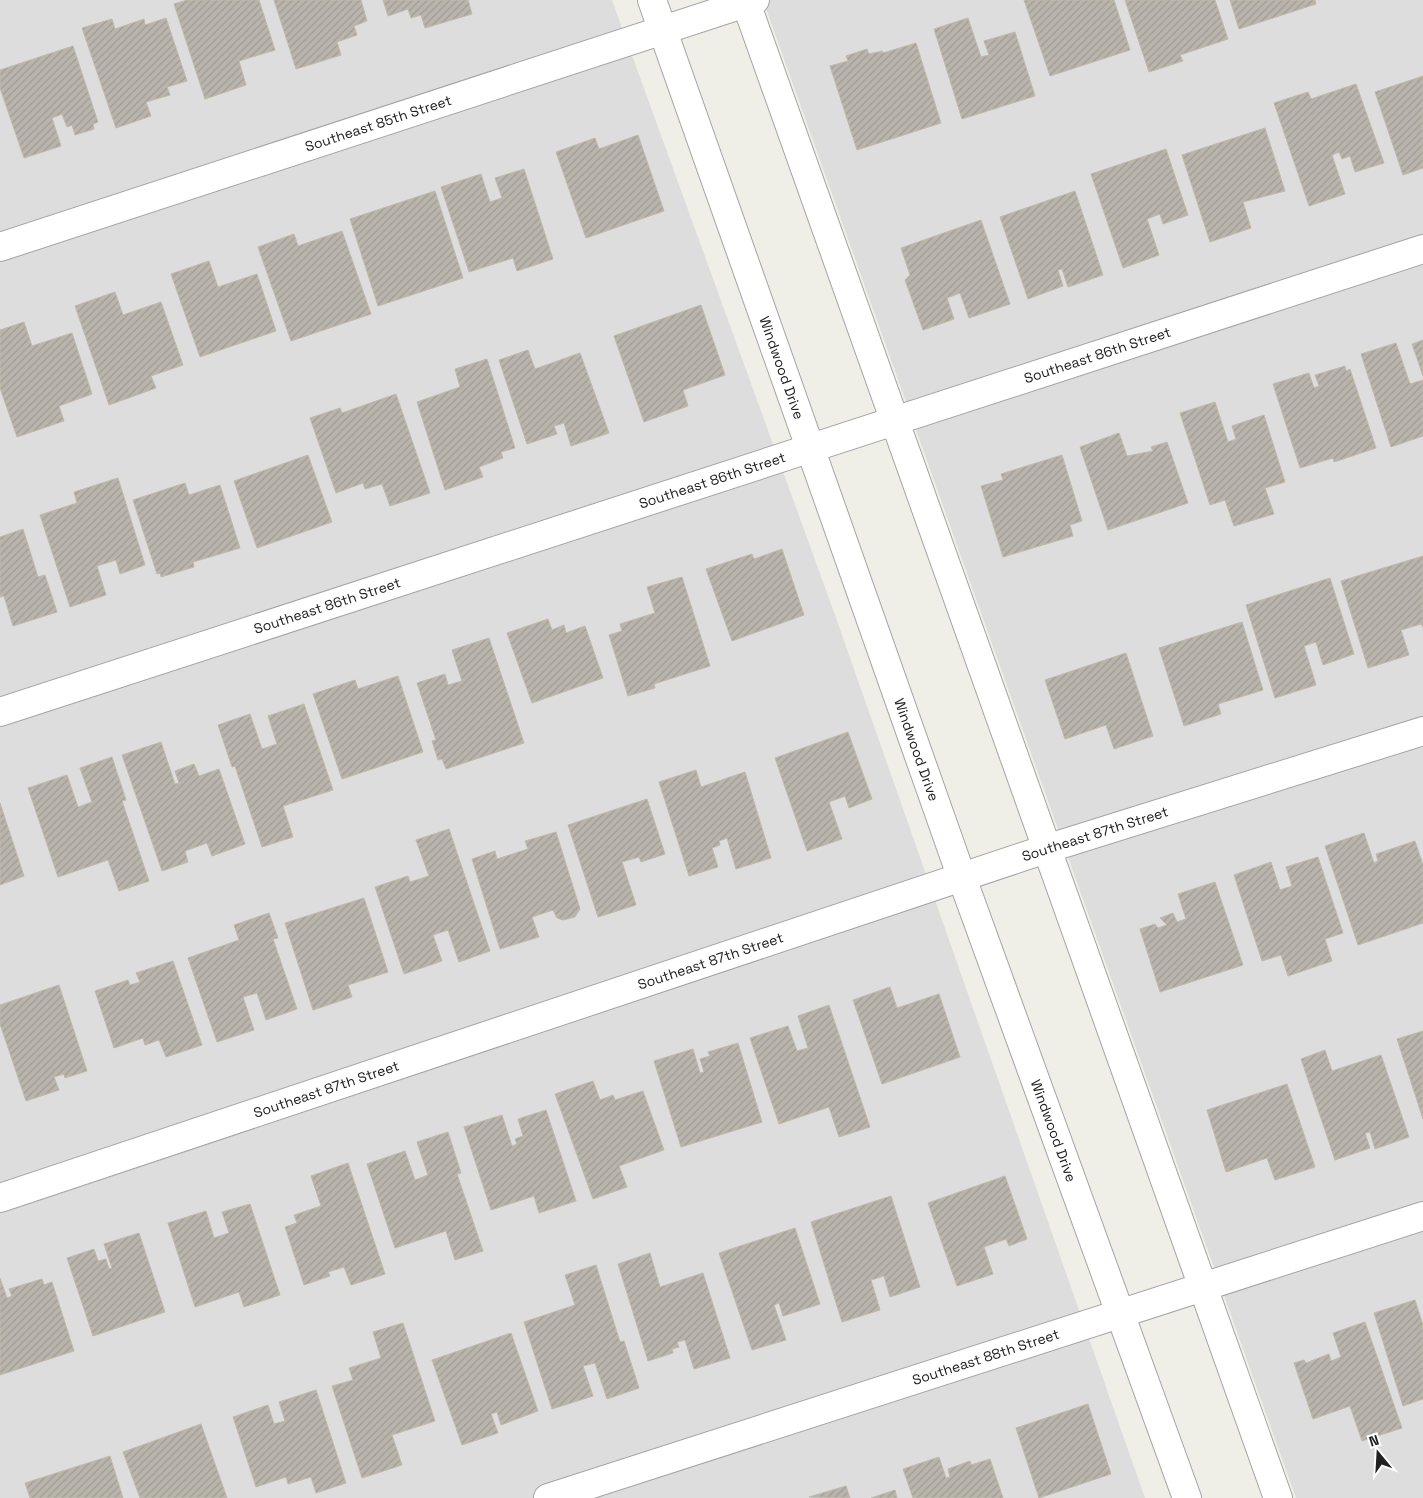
<svg xmlns="http://www.w3.org/2000/svg" width="1423" height="1498" font-family="'Space Grotesk',sans-serif">
	<defs>
		<pattern id="building-hatch" width="6" height="6" patternUnits="userSpaceOnUse" patternTransform="scale(1.25)"><rect width="6" height="6" fill="#b9b5ad"/><path d="M-1 1l2-2M0 6l6-6M5 7l2-2" fill="none" stroke="#9f9b95"/></pattern>
	</defs>
	<rect width="100%" height="100%" fill="#f0efe7"/>
	<path fill="#dedddd" d="M0 0H612L835 615 1145 1498H0Z
		M763 0H1423V1498H1296Z"/>
	<path fill="url(#building-hatch)" stroke="#c1b8aa" d="M187 0H259L275 50 239 61 246 85 205 99 174 4Z
		M274 0H361L367 21 354 26 357 35 337 42 341 55 296 69Z
		M383 0H468L472 14 425 28 421 15 411 18 408 9 388 16Z
		M1024 0H1114L1130 50 1050 76Z
		M1125 0H1215L1228 39 1180 55 1183 61 1149 72Z
		M1230 0H1315L1316 4 1239 29Z
		M166 18 187 81 167 87 170 95 146 102 151 116 116 128 82 28 112 19 115 29 144 19 145 25Z
		M968 18 981 57 989 55 984 41 1015 32 1035 96 962 119 934 29Z
		M916 43 941 123 857 150 830 66 848 61 846 56 867 49 869 54 882 51 883 53Z
		M73 46 98 122 93 124 94 129 75 135 72 125 67 127 62 114 52 118 61 146 24 158 0 88V70Z
		M1423 76V168L1403 175 1375 92Z
		M1356 84 1384 163 1355 172 1350 156 1342 159 1339 152 1332 155 1345 194 1309 206 1274 103 1308 92 1311 99Z
		M1265 128 1285 191 1243 202 1251 228 1210 242 1182 155Z
		M638 135 664 211 586 238 556 152 595 138 599 149Z
		M1166 149 1188 215 1163 224 1160 214 1147 219 1159 255 1123 268 1091 174Z
		M524 169 553 259 517 271 513 258 469 272 441 187 481 174 490 202 502 198 495 178Z
		M435 191 463 278 378 306 350 219Z
		M1075 191 1103 275 1068 287 1062 269 1058 270 1063 286 1028 299 1000 217Z
		M981 220 1010 304 969 318 960 293 947 298 954 319 923 330 905 280 910 275 901 248Z
		M342 231 371 314 291 341 258 247 294 234 298 246Z
		M209 261 218 287 257 274 276 331 200 357 171 274Z
		M115 292 123 315 161 302 183 365 151 376 156 388 109 405 75 306Z
		M701 305 725 375 683 390 688 406 644 422 614 336Z
		M24 322 32 346 72 333 92 394 59 406 64 421 17 437 0 388V330Z
		M1423 340V376L1412 344Z
		M1396 343 1410 384 1423 380V436L1391 447 1361 354Z
		M528 350 535 369 580 353 609 433 571 446 564 423 554 426 557 434 527 444 499 360Z
		M487 359 515 448 501 452 503 458 479 467 483 477 445 490 417 402 460 387 455 369Z
		M1345 366 1346 371 1350 369 1376 448 1334 462 1333 458 1300 468 1273 384 1309 373 1314 388 1319 386 1315 375Z
		M396 394 430 493 390 506 382 484 365 489 363 483 336 493 310 418 340 408 342 413Z
		M1215 402 1228 442 1236 439 1232 426 1264 415 1285 482 1265 488 1274 514 1234 526 1225 500 1210 505 1180 413Z
		M1119 433 1127 456 1153 451 1151 447 1167 442 1188 503 1108 530 1080 447Z
		M308 455 332 522 257 548 234 481Z
		M1062 455 1082 521 1070 525 1073 536 1003 557 981 486 1003 480 1001 474Z
		M118 478 145 565 120 574 116 560 97 566 106 595 70 607 40 515 77 503 74 492Z
		M185 483 189 495 220 485 240 548 193 562 194 567 161 577 160 573 157 574 133 500Z
		M23 529 38 577 45 575 57 612 13 626 4 596 0 597V537Z
		M782 549 804 615 732 641 706 569 752 554 754 559Z
		M1423 556V627L1421 624 1401 630 1409 655 1368 668 1341 581Z
		M682 577 710 666 654 684 655 688 628 696 609 635 622 631 620 624 655 613 647 587Z
		M1330 578 1354 654 1323 665 1316 642 1304 646 1316 685 1275 698 1246 605Z
		M548 619 552 630 564 625 566 633 585 626 603 678 532 703 507 633Z
		M1242 622 1263 690 1218 704 1221 714 1184 726 1159 648Z
		M489 638 524 743 446 769 442 759 438 760 432 741 436 740 417 683 445 674 448 685 462 681 452 650Z
		M1126 653 1153 736 1114 749 1106 725 1065 739 1045 680Z
		M398 676 423 752 342 779 313 694 355 680 358 689Z
		M304 704 333 790 283 806 293 837 262 847 235 766 232 767 218 725 250 714 262 749 277 744 268 716Z
		M848 732 872 799 849 808 845 796 829 802 842 839 807 851 775 758Z
		M161 742 175 784 179 783 175 771 194 764 199 776 219 769 245 844 212 856 207 843 185 851 188 862 162 871 122 755Z
		M112 757 126 800 122 801 149 881 119 891 108 860 58 877 28 788 67 775 78 807 92 802 80 768Z
		M696 770 701 787 745 772 771 858 736 869 727 838 719 841 720 845 712 848 718 867 689 876 659 782Z
		M647 799 665 854 641 862 639 857 622 862 636 905 598 917 568 825Z
		M0 803 24 876 0 885Z
		M449 829 490 951 459 962 448 930 433 935 442 961 404 974 375 887 408 876 410 882 429 876 416 840Z
		M556 832 580 909 575 917 563 920 557 918 553 910 532 917 539 937 500 949 472 859 495 851 497 859 528 849 525 841Z
		M1364 833 1374 863 1378 861 1376 854 1415 841 1423 865V923L1358 945 1325 846Z
		M1318 857 1343 933 1325 939 1332 961 1288 976 1281 955 1262 961 1234 875 1271 862 1280 890 1292 886 1286 867Z
		M1215 882 1243 965 1160 992 1140 929 1155 924 1158 928 1167 925 1160 918 1173 913 1177 922 1186 919 1178 894Z
		M364 898 388 972 348 985 352 997 313 1010 285 923Z
		M269 913 278 938 273 939 297 1009 266 1020 257 993 243 997 254 1030 217 1042 188 958 239 940 234 925Z
		M173 961 202 1045 166 1057 159 1040 145 1045 143 1038 114 1048 95 991 128 980 130 985 140 982 136 973Z
		M59 985 87 1071 65 1078 64 1074 54 1077 59 1090 26 1101 0 1024V1005Z
		M890 987 897 1008 939 994 960 1057 882 1084 853 1000Z
		M829 1005 870 1127 839 1137 829 1107 779 1124 750 1038 788 1026 797 1051 808 1048 798 1016Z
		M1423 1031V1119L1397 1039Z
		M738 1043 762 1122 681 1147 654 1061 693 1049 700 1073 704 1072 700 1059 710 1056 708 1052Z
		M1325 1050 1332 1071 1381 1055 1409 1137 1375 1149 1370 1132 1365 1133 1370 1148 1335 1160 1301 1059Z
		M593 1081 600 1100 613 1095 615 1100 643 1091 664 1150 619 1166 627 1187 593 1199 555 1094Z
		M1287 1084 1315 1167 1275 1180 1267 1158 1226 1172 1207 1110Z
		M546 1110 576 1201 539 1213 534 1196 491 1210 464 1127 502 1115 512 1146 517 1144 515 1139 523 1136 518 1119Z
		M448 1132 461 1173 457 1174 483 1251 455 1260 446 1231 395 1248 367 1164 405 1151 415 1180 428 1175 417 1142Z
		M348 1163 385 1274 351 1285 344 1267 328 1272 330 1276 304 1285 285 1227 297 1223 294 1215 321 1206 311 1176Z
		M1005 1176 1027 1239 1009 1246 1006 1239 984 1247 993 1274 957 1286 928 1203Z
		M891 1196 920 1287 890 1297 884 1276 871 1280 880 1310 842 1322 811 1222Z
		M250 1204 280 1295 244 1307 239 1292 195 1307 168 1223 206 1211 214 1238 229 1233 222 1212Z
		M795 1228 820 1304 783 1316 779 1303 774 1305 786 1340 752 1350 719 1253Z
		M139 1233 165 1312 93 1336 67 1258 94 1249 98 1261 106 1259 109 1269 112 1268 104 1244Z
		M650 1253 660 1287 703 1273 730 1358 694 1369 685 1340 677 1342 679 1347 672 1349 673 1353 648 1361 618 1264Z
		M596 1265 620 1342 624 1341 639 1388 607 1399 595 1363 583 1366 593 1396 552 1409 524 1322 575 1305 565 1275Z
		M0 1278 7 1298 12 1296 9 1289 42 1279 44 1285 52 1282 74 1351 0 1375Z
		M1415 1300 1423 1325V1399L1403 1406 1374 1313Z
		M1365 1322 1402 1428 1362 1441 1350 1406 1313 1419 1294 1363 1304 1360 1306 1363 1329 1354 1331 1361 1341 1357 1333 1333Z
		M403 1323 435 1421 392 1435 402 1465 362 1478 332 1386 353 1380 349 1368 381 1358 373 1332Z
		M511 1333 538 1411 501 1425 497 1412 491 1414 498 1433 462 1445 432 1360Z
		M316 1390 346 1483 316 1493 311 1477 288 1484 286 1477 256 1487 233 1417 268 1405 274 1424 285 1421 279 1402Z
		M1088 1404 1111 1474 1039 1498 1016 1428Z
		M201 1424 227 1498H140L123 1452Z
		M110 1456 123 1498H30L25 1483Z
		M939 1457 946 1478 950 1477 948 1469 970 1461 971 1465 990 1459 1003 1498H913L903 1469Z
		M846 1486 850 1498 809 1497Z
		M895 1490 897 1498H871Z"/>
	<g fill="none" stroke-linecap="round" stroke-linejoin="round">
		<defs>
			<g id="minor">
				<path id="s1" d="M652 0 962 878 1187 1498"/>
				<path d="M745 0 1278 1498"/>
				<path id="s2" d="M0 247 755 0"/>
				<path id="s3" d="M0 712 1423 249"/>
				<path id="s4" d="M0 1198 1046 849 1423 731"/>
				<path id="s5" d="M548 1498 1423 1216"/>
			</g>
		</defs>
		<use href="#minor" stroke="#a4a4a4" stroke-width="30"/>
		<use href="#minor" stroke="#fff" stroke-width="28"/>
	</g>
	<g text-anchor="middle" stroke-width="4" stroke-linejoin="round" paint-order="stroke">
		<g font-size="14" fill="#202020" stroke="#fff">
			<text dy="5" stroke="none"><textPath href="#s2" startOffset="398">Southeast 85th Street</textPath></text>
			<text dy="5" stroke="none"><textPath href="#s3" startOffset="1154">Southeast 86th Street</textPath></text>
			<text dy="5" stroke="none"><textPath href="#s1" startOffset="390">Windwood Drive</textPath></text>
			<text dy="5" stroke="none"><textPath href="#s3" startOffset="749">Southeast 86th Street</textPath></text>
			<text dy="5" stroke="none"><textPath href="#s3" startOffset="344">Southeast 86th Street</textPath></text>
			<text dy="5" stroke="none"><textPath href="#s1" startOffset="795">Windwood Drive</textPath></text>
			<text dy="5" stroke="none"><textPath href="#s4" startOffset="1154">Southeast 87th Street</textPath></text>
			<text dy="5" stroke="none"><textPath href="#s4" startOffset="749">Southeast 87th Street</textPath></text>
			<text dy="5" stroke="none"><textPath href="#s4" startOffset="344">Southeast 87th Street</textPath></text>
			<text dy="5" stroke="none"><textPath href="#s1" startOffset="1200">Windwood Drive</textPath></text>
			<text dy="5" stroke="none"><textPath href="#s5" startOffset="460">Southeast 88th Street</textPath></text>
		</g>
	</g>
	<g transform="translate(1378 1453) rotate(342)" stroke="#ffffff" stroke-width="4" paint-order="stroke">
	<path d="M0-4L9 19L0 12L-9 19Z" fill="#202020"/>
	<text y="-8" font-size="14" font-weight="bold" text-anchor="middle" fill="#202020">N</text>
	</g>
</svg>
